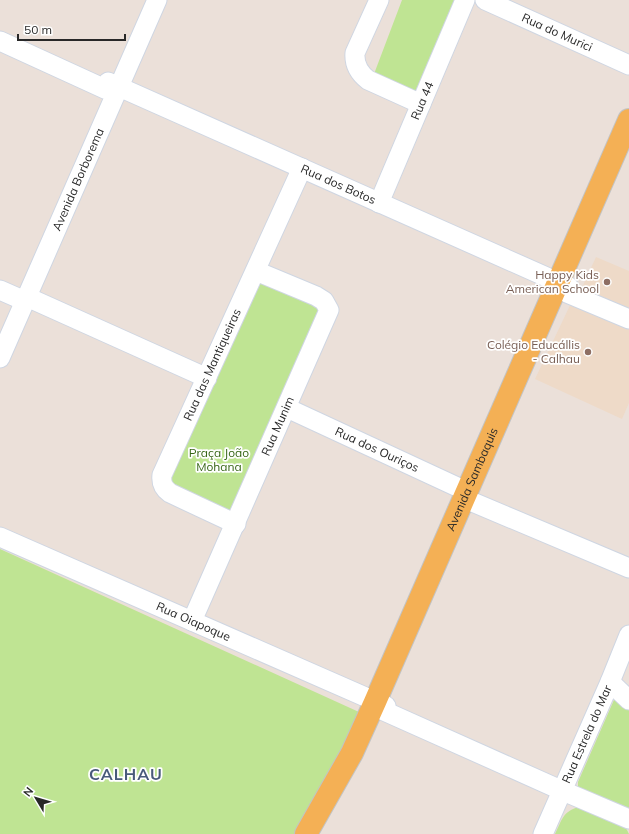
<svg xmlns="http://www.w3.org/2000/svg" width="629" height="834" font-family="Mulish,sans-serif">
	<rect width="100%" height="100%" fill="#ebe0d9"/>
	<path fill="#eedac8" d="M596 257 629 271V313L580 292Z
		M573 299 629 325V403L622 419 535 379Z"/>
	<path fill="#bfe493" d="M402 0H457L417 92 374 74Z
		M261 282 320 307 237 513 170 488 168 481Z
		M0 549 359 712 339 760 296 834H0Z
		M617 693 629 706V811L578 788V782Z
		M579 807 624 824 629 834H555C562 820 563 811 579 807Z"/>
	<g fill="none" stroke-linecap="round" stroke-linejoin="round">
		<defs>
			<g id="minor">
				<path d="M379 0 355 53C354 65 359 73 368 80L421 104"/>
				<path id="s1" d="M485 0 629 65"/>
				<path d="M0 41 105 89"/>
				<path id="s2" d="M108 82 569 287"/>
				<path id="s3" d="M379 203 465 0"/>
				<path d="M0 290 25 301"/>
				<path d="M567 293 629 319"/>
				<path d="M27 297 207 378"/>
				<path id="s4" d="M0 358 157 0"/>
				<path id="s5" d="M287 408 466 491"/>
				<path d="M463 498 629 568"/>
				<path id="s6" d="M236 524 170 493C163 488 161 483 162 475L302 168"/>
				<path id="s7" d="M0 537 386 706"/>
				<path id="s8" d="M192 621 329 310 324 301 316 296 256 271"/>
				<path d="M610 682 629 700"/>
				<path d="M384 711 563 791 629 819"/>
				<path id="s9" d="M543 834 610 682 629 635"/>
			</g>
			<g id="major">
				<path id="s10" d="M306 834 352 753 375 702 629 120"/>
			</g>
		</defs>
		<use href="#minor" stroke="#cfd6e2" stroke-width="21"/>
		<use href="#major" stroke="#c3c3c3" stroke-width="24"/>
		<use href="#minor" stroke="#fff" stroke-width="19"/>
		<use href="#major" stroke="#f4b055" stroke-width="22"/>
	</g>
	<g fill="#8d6e63" stroke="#fff" stroke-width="1.5">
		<circle cx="607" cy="282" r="4"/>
		<circle cx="588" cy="352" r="4"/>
	</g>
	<g text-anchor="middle" stroke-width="3.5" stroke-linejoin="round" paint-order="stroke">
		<g font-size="12" fill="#282828" stroke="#fff">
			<text dy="4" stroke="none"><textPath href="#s1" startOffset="79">Rua do Murici</textPath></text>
			<text dy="4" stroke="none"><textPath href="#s3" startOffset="111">Rua 44</textPath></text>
			<text dy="4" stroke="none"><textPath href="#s4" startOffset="195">Avenida Borborema</textPath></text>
			<text dy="4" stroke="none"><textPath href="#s2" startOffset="252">Rua dos Botos</textPath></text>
			<text dy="4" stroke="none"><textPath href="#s6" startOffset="215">Rua das Mantiqueiras</textPath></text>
			<text dy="4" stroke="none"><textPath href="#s8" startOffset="213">Rua Munim</textPath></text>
			<text dy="4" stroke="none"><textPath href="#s5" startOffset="99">Rua dos Ouriços</textPath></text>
			<text dy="4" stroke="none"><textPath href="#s10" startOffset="392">Avenida Sambaquis</textPath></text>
			<text dy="4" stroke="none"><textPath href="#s7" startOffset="211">Rua Oiapoque</textPath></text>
			<text dy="4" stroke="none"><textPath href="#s9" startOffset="109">Rua Estrela do Mar</textPath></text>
		</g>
		<g font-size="12" fill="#785e54" stroke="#fff" text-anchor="end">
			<text x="599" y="279">Happy Kids<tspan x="599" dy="14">American School</tspan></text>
			<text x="580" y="349">Colégio Educállis<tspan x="580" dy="14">- Calhau</tspan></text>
		</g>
		<g font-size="12" fill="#376617" stroke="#fff">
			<text x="219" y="457">Praça João<tspan x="219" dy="14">Mohana</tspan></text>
		</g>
		<g font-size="16" font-weight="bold" letter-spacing="1" fill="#485a7a" stroke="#fff">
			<text x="126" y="780">CALHAU</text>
		</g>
	</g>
	<g transform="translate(36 798) rotate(308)" stroke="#ffffff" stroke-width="3" paint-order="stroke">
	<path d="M0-3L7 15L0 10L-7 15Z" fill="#282828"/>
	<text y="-6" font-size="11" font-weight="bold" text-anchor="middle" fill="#282828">N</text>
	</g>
	<path d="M18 34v6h107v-6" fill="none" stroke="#282828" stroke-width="2"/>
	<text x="24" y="34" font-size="12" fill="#282828" stroke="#ffffff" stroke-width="3" paint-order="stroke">50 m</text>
</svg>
